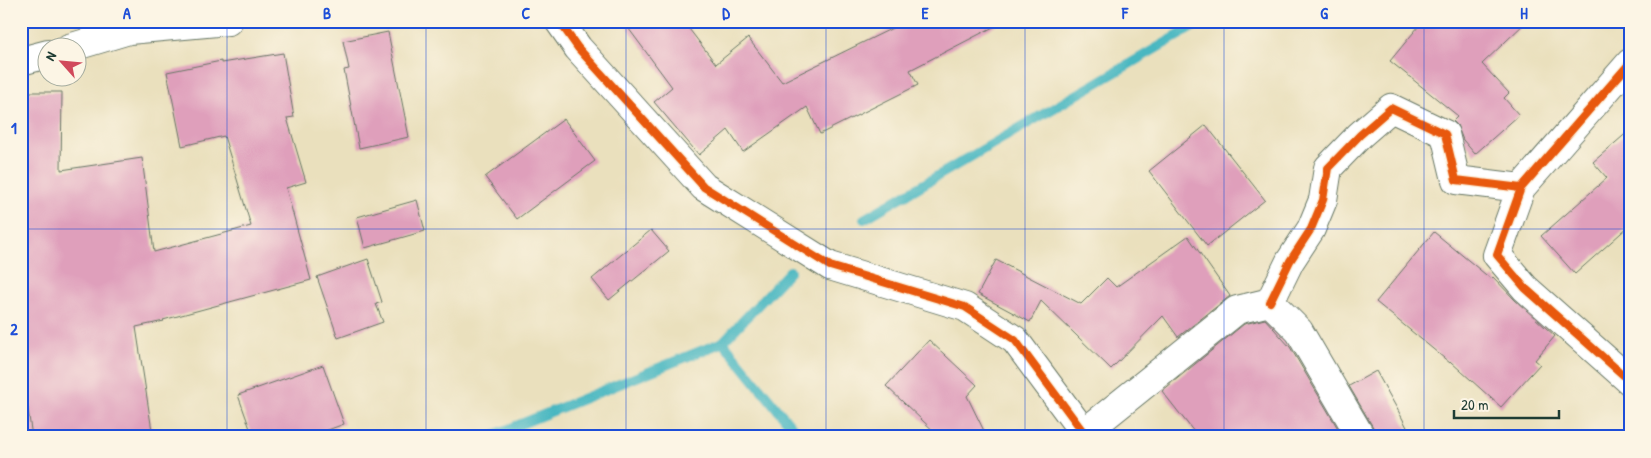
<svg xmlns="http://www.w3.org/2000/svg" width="1651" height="458" font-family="'Patrick Hand',sans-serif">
	<rect width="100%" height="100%" fill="#fcf5e5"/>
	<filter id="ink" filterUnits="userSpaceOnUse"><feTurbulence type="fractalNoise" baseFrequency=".02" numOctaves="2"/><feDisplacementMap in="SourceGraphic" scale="10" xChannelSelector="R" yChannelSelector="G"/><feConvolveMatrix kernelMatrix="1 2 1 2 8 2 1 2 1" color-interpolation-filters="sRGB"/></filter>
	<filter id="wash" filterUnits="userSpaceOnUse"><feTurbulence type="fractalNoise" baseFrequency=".0096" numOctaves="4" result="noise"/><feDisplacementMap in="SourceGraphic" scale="20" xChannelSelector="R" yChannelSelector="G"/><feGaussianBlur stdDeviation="1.12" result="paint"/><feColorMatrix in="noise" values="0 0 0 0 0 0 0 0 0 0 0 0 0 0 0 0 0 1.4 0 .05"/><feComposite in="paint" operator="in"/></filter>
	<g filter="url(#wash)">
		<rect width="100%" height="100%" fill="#eae0bd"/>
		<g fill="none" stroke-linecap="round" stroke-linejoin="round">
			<path stroke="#48b7c1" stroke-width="10" d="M864 219 1203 21
				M723 342 800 437
				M489 437 723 342 790 271"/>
		</g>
		<g id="blocks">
			<path fill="#df9fbb" d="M623 21H683L716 64 748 38 782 82 907 21H1005L910 70 918 85 820 134 807 107 743 152 728 130 699 155 654 102 672 87Z
				M1423 21H1527L1482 64 1509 93 1504 98 1519 115 1475 154 1463 140 1457 125 1453 121 1458 116 1390 61Z
				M388 32 409 137 359 148 344 70 349 69 343 41Z
				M283 53 294 117 287 118 306 182 286 188 311 280 163 320 164 321 136 327 153 437H32L24 382 21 383V92H62L61 170 142 158 154 252 251 226 224 136 182 146 167 72 221 61V63Z
				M564 119 595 161 517 219 485 177Z
				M1206 125 1265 200 1207 246 1149 171Z
				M1630 130V225L1575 274 1541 236 1607 178 1593 162Z
				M417 200 425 231 365 248 357 217Z
				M651 230 669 251 609 300 592 279Z
				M1434 232 1491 279 1493 277 1515 300 1555 336 1535 360 1540 364 1501 407 1451 362 1450 363 1376 302Z
				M1188 236 1230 296 1178 337 1163 316 1111 369 1041 301 1030 322 978 294 996 260 1081 304 1107 278 1116 287Z
				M368 259 382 302 376 304 383 322 338 338 317 277Z
				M1265 319 1290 347 1343 437H1198L1162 391 1244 324Z
				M929 340 977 385 967 396 987 437H940L886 386Z
				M323 365 344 424 309 437H253L238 395Z
				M1376 371 1400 414 1412 437H1377L1374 429 1349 386Z"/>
		</g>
	</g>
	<g filter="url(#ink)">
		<use href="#blocks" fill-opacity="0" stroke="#667664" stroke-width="1"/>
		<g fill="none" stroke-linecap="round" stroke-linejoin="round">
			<defs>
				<path id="minor" d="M559 21 578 48 704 187 830 266 965 307 1015 340 1087 437
					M69 48 129 30 228 21
					M21 61 48 54
					M1630 63 1521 188 1497 255 1525 288 1630 381
					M1270 302 1290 261 1311 229 1323 200 1328 168 1360 135 1391 108 1445 134 1456 180 1521 188
					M1084 433 1237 310 1270 302 1299 331 1361 437"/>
			</defs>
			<use href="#minor" stroke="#667664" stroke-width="30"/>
			<use href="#minor" stroke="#fff" stroke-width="28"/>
			<defs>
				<path id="cycleway" d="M559 21 578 48 704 187 830 266 965 307 1015 340 1087 437
					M1630 63 1521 188 1497 255 1525 288 1630 381
					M1270 302 1290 261 1311 229 1323 200 1328 168 1360 135 1391 108 1445 134 1456 180 1521 188"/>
			</defs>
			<use href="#cycleway" stroke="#fcf5e5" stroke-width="11"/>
			<use href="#cycleway" stroke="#e8590c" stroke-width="8"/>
		</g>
	</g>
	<path fill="none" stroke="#1d4ed8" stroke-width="1" stroke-opacity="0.55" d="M227 21V437M426 21V437M626 21V437M826 21V437M1025 21V437M1224 21V437M1424 21V437M21 229H1630"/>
	<rect width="1651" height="458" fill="none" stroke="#fcf5e5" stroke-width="55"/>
	<g transform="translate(62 62) rotate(297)"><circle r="24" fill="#fcf5e5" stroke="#a4ab9e"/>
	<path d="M0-4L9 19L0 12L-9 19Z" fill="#d1495b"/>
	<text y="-8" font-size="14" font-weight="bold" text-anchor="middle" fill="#1f3d34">N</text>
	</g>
	<path d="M1454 410v8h105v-8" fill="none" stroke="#1f3d34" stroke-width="2.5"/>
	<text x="1461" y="410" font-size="15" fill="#1f3d34" stroke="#fcf5e5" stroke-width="4" paint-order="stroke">20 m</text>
	<rect x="28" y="28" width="1596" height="402" fill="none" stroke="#1d4ed8" stroke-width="2"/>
	<g font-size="16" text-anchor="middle" font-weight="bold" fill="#1d4ed8">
		<text x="127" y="19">A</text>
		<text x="327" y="19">B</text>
		<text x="526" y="19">C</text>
		<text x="726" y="19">D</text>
		<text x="925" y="19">E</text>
		<text x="1125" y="19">F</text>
		<text x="1324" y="19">G</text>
		<text x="1524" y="19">H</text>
		<text x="14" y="134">1</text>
		<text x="14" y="335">2</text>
	</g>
</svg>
